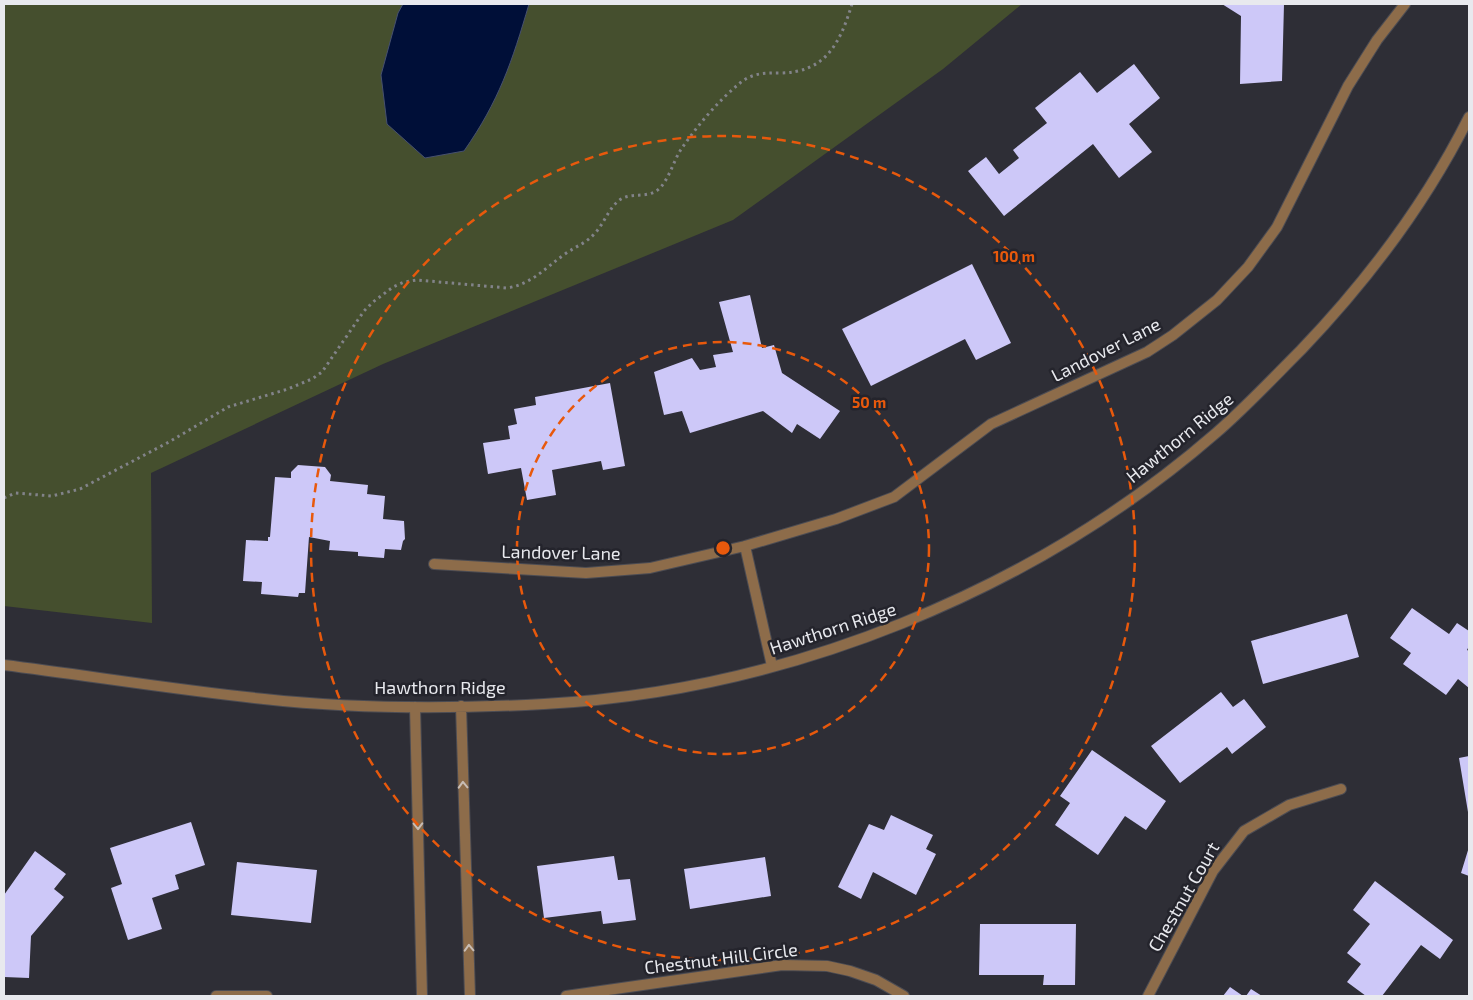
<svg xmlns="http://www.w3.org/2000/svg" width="1473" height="1000" font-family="'Exo 2',sans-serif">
	<rect width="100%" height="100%" fill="#2e2e36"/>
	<path fill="#454f2e" d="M4 4H1022L943 69 733 220 383 364 151 473 152 623 4 606Z"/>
	<path fill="#000f38" stroke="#46506f" d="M403 4H529C512 62 499 101 464 151L425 158 387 124 381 75 398 13Z"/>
	<path fill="#cdc8f8" d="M1222 4H1284L1282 81 1240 84 1241 16Z
		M1134 64 1160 98 1129 124 1152 152 1119 178 1093 144 1004 216 968 171 986 157 999 174 1019 158 1013 150 1047 123 1035 108 1080 72 1097 93Z
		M972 264 1011 343 976 360 965 339 871 386 842 329Z
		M750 295 762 348 774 345 782 373 840 411 820 439 797 424 792 433 763 411 690 433 682 411 664 415 654 372 692 358 700 370 716 367 713 355 733 352 719 302Z
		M610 383 625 466 603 470 601 461 552 470 556 495 527 500 521 468 488 474 483 443 510 439 508 426 517 424 514 409 536 405 535 397Z
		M298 465 325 467 331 475 330 481 368 485 367 494 385 496 383 519 404 521 405 539 403 541 401 550 385 549 384 558 358 556V552L329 550 330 541 309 537 305 593H299L298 597 261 594 262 582 243 581 246 540 268 541V537H270L275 477 291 478V472Z
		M1412 608 1449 634 1457 623 1469 631V646L1467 650 1469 651V688L1458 679 1446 695 1403 664 1411 653 1390 638Z
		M1347 614 1359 657 1263 684 1251 641Z
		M1221 692 1233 707 1244 699 1266 727 1232 754 1227 747 1180 783 1151 746Z
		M1092 750 1166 801 1146 830 1125 816 1098 855 1055 825 1070 803 1060 796Z
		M1469 756V811L1468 812 1459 758Z
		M891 815 933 835 926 849 936 854 916 895 873 872 861 899 838 887 869 824 884 830Z
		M191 822 205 865 175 875 179 889 152 898 162 929 128 940 111 888 122 884 110 848Z
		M1469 847V876L1461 873Z
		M35 851 66 874 54 889 64 897 31 936 29 978 4 977V895Z
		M614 856 618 880 630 879 636 920 603 924 601 911 544 918 537 866Z
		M765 857 771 896 690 909 684 869Z
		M237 862 317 870 311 923 231 915Z
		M1375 881 1453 940 1440 959 1421 945 1382 996H1366L1347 982 1361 964 1347 953 1370 924 1353 910Z
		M980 924H1076L1075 985H1043L1044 975H979Z
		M1230 987 1243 996H1223Z
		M1251 989 1262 996H1246Z"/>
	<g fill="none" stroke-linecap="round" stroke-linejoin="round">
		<defs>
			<path id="street" d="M745 546 772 666
				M434 564 586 573 650 568 745 546 836 519 894 497 991 424 1147 352 1173 335 1217 300 1248 267 1277 227 1348 86 1377 40 1405 4
				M4 665C91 676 177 690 264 699 356 709 452 709 544 704 786 691 1033 592 1216 433 1246 407 1273 378 1301 350 1367 281 1426 203 1469 117
				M461 706 470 996
				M415 707 422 996
				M216 996H267
				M566 996 782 965 827 966 850 971 876 980 904 996
				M1148 996 1213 871 1244 831 1289 805 1341 789"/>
		</defs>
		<use href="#street" stroke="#4c4c53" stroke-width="12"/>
		<path stroke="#828389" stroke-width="3" stroke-dasharray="2.5 4" stroke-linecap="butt" d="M4 498 15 493 52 496 80 489 169 442 228 407 288 389 312 379 322 372 364 311 373 302 393 287 404 282 417 280 507 288C532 284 545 268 565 254 576 246 587 243 596 232 605 222 609 207 621 199 633 192 649 199 660 188 669 178 673 163 680 151 696 127 718 101 740 83 752 73 764 73 779 73 826 73 840 43 852 4"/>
		<use href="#street" stroke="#8d6c4a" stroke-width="10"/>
	</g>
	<defs><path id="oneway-chevron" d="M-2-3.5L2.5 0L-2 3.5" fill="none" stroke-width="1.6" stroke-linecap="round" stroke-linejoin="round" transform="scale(1.25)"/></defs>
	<g stroke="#c8bdb5">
		<use href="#oneway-chevron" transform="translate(463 785) rotate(-92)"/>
		<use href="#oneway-chevron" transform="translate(418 826) rotate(89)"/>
		<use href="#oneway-chevron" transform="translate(469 948) rotate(-92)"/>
	</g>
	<g fill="none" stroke="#e8590c" stroke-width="2.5" stroke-dasharray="9 6">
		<circle cx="723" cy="548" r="206"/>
		<circle cx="723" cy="548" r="412"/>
	</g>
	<g text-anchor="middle" stroke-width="5" stroke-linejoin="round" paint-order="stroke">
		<g font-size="18" fill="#e8e9ee" stroke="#24242c">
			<text transform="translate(1106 350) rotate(-27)" y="6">Landover Lane</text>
			<text transform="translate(1180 438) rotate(-39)" y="6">Hawthorn Ridge</text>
			<text transform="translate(561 553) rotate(1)" y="6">Landover Lane</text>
			<text transform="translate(833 629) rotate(-18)" y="6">Hawthorn Ridge</text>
			<text x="440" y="694">Hawthorn Ridge</text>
			<text transform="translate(1184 897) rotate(-60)" y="6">Chestnut Court</text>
			<text transform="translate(721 959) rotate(-7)" y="6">Chestnut Hill Circle</text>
		</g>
	</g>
	<circle cx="723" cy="548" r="8" fill="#e8590c" stroke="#24242c" stroke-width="2.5"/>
	<g font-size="15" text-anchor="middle" font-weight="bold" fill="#e8590c" stroke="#24242c" stroke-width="5" stroke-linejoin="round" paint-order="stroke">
		<text x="1014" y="262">100 m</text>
		<text x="869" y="408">50 m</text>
	</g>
	<rect width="1473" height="1000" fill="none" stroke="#e8e9ee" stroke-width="10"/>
</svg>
